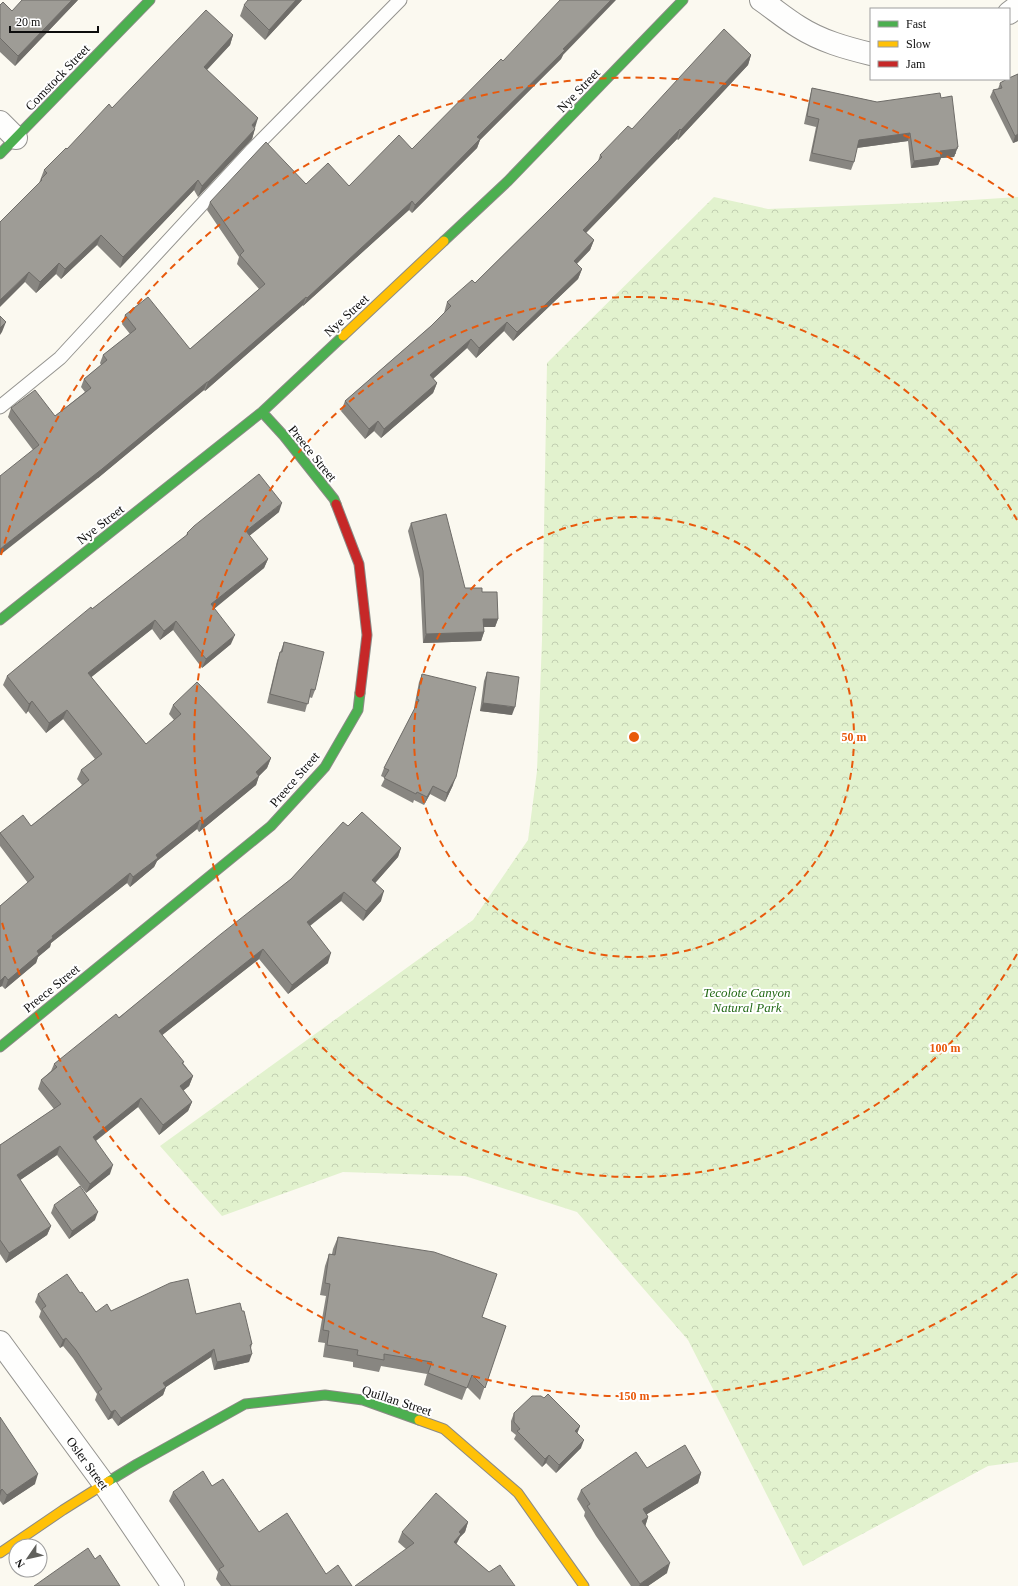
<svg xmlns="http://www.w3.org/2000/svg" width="1018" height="1586" font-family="'Times New Roman',serif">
	<defs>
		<pattern id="park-crowns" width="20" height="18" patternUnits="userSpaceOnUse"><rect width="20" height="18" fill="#e2f2ce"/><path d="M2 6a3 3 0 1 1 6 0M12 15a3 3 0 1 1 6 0" fill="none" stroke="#c1ceb0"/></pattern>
	</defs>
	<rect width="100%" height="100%" fill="#fbf9f0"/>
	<path fill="url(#park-crowns)" d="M714 197 768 209 941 202 1018 197V1462L988 1466 803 1566 688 1340 577 1212 465 1176 343 1172 222 1216 160 1146 473 920 528 840 537 771 542 640 547 363Z"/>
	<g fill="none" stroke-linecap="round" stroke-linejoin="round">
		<defs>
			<path id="lane" d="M0 407 60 358 253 149 400 0"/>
			<path id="street" d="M761 0C774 9 786 19 799 27 821 41 846 48 871 54
				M1009 13 1018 6
				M0 122 16 138
				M0 1342 104 1484 173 1586"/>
			<path id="fast" d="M0 154 150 0
				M444 241 508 181 683 0
				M262 412 284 436 334 499 336 504
				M0 620 262 412 343 336
				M0 1047 271 826 325 767 358 710 360 693
				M109 1481 137 1464 245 1404 325 1395 363 1400 419 1420"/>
			<path id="slow" d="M343 336 444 241
				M419 1420 444 1429 518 1493 584 1586
				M0 1553 63 1510 109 1481"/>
			<path id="jam" d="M336 504 359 564 367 635 360 693"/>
		</defs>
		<use href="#lane" stroke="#94938f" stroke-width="15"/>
		<use href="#street" stroke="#94938f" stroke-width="24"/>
		<use href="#fast" stroke="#8b8a86" stroke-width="11"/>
		<use href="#slow" stroke="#8b8a86" stroke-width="11"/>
		<use href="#jam" stroke="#8b8a86" stroke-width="11"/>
		<use href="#lane" stroke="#fefefd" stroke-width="13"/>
		<use href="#street" stroke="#fefefd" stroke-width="22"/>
		<use href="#fast" stroke="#4caf50" stroke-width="9"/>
		<use href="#slow" stroke="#ffc107" stroke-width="9"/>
		<use href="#jam" stroke="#c62828" stroke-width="9"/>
	</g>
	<path fill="#888681" d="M78 0 15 66 0 52V5L12 11Z
		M302 0 265 40 240 16 244 5Z
		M233 35 230 45 207 70 255 128 252 139 198 197 194 190 120 268 97 245 61 279 56 274 36 293 25 282 39 183 44 170 112 108Z
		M563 55 561 59 480 140 477 148 412 213 409 210 303 306V305L205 391 204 390 98 478 33 450 8 417 11 408 55 416 85 392 81 387 84 379 101 365 100 363 103 355 130 334 122 324 125 315 190 349 259 289 237 264 239 257 207 210 210 202 306 184 349 186 412 149 503 61Z
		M751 55 748 65 678 140 677 139 586 233 594 240 590 250 577 264 582 269 578 279 513 341 504 331 476 358 467 348 433 379 437 383 433 393 381 438 374 431 365 439 341 411 345 401 431 326 444 313 447 302 475 283 546 213 598 161 600 155 632 129Z
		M1018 74V141L1013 143 990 97 993 90 998 89 1000 83Z
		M812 88 877 102 941 98 956 154H955L954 157 941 158 938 165 911 168 908 141 857 148 854 162 851 170 809 161 816 127 804 124 810 96Z
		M279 512 249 536 268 559 264 568 214 608 231 644 202 668 173 630 160 640 152 629 91 677 146 744 174 720 169 714 173 705 271 758 267 768 259 776 256 785 199 832 197 829 157 861 154 867 130 887 127 883 51 943 50 947 38 957 36 963 5 989 2 986 0 987V906L28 883 0 846V833L31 826 82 785 77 779 81 770 95 759 63 719 46 733 28 711 26 714 3 685 7 676 92 609 186 536 187 533Z
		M411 523 465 588 482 592 498 619 495 627H484V632L481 641 423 643 420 579 408 531Z
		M284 642 315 690 312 698 309 697 305 712 267 703 277 661Z
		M487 672 512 715 480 711 484 681Z
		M422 674 453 785 445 802 430 794 424 805 414 800 413 803 381 786 385 778 381 776 384 768 415 708H414L419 682Z
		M348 826 401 848 398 857 375 883 381 901 363 921 341 901 310 926 328 963 288 994 259 959 162 1035 193 1076 189 1086 183 1091 192 1102 188 1111 159 1135 138 1107 96 1141 110 1174 86 1193 57 1155 20 1180 51 1226 47 1235 6 1263 0 1254V1145L54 1109 38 1089 41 1080 51 1071 54 1064 126 1012 291 879Z
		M54 1205 95 1220 69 1239 51 1213Z
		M338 1237 482 1317 506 1326 480 1400 467 1387 462 1400 424 1385 427 1374 381 1366 379 1372 353 1367V1362L323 1357 325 1343 318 1342 326 1296 320 1295 325 1266 329 1254H332L333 1249Z
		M80 1293 96 1312 111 1311 196 1314 242 1311 252 1344 251 1348 249 1362 214 1370 211 1357 166 1387 163 1395 118 1426 112 1418 108 1420 95 1400 97 1394 73 1358 63 1346 60 1348 39 1317 41 1311 35 1302 38 1294Z
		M544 1398 580 1426 577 1433 581 1448 556 1473 546 1463 542 1467 514 1439 516 1435 511 1431V1421L514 1413Z
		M0 1417 35 1484 3 1505 0 1501Z
		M647 1468 701 1473 698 1483 647 1514 648 1517 645 1526 667 1573 648 1586H631L596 1536 584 1516 585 1512 577 1499 581 1490Z
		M212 1486 259 1532 326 1574 352 1586H221L216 1579 218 1572 169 1501 173 1492Z
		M468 1522 465 1532 460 1537 456 1544 489 1572 406 1549 398 1542 402 1532Z"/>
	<path fill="#6f6d69" d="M72 0H78L15 66 18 56Z
		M296 0H302L265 40 269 30Z
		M611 0H616L563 55 561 59 480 140 477 148 412 213 415 205 477 137Z
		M233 35 230 45 200 77 204 67Z
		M751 55 748 65 678 140 681 130Z
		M258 118 255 128 252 125Z
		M255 129 252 139 198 197 202 186Z
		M680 129 677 139 580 239 583 230Z
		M910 133 908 141 856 148 859 140Z
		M1018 134V141L1013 143 1015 136Z
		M958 147 954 157 941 158 938 165 911 168 914 161 940 151Z
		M198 180 194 190 120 268 123 257Z
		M412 201 409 210 303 306 307 298Z
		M101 235 97 245 61 279 65 269Z
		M594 240 590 250 570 270 574 261Z
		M59 263 56 274 36 293 40 282Z
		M582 269 578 279 513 341 517 332Z
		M29 272 25 282 0 307V300Z
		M306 297 303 305 205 391 208 382Z
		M6 322 2 332 0 335V328Z
		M507 322 504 331 476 358 479 348Z
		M471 339 467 348 426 385 430 375Z
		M207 382 204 390 98 478 0 555V549Z
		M437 383 433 393 381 438 384 429Z
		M378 421 374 431 365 439 369 429Z
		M282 503 279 512 243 541 246 531Z
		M268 559 264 568 208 614 211 604Z
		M483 619H498L495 627H480Z
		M155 620 152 629 84 683 88 673Z
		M176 621 173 630 160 640 164 631Z
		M484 632 481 641 423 643 426 634Z
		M235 635 231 644 202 668 206 659Z
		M32 701 28 711 26 714 29 704Z
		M483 703 515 707 512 715 480 711Z
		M67 710 63 719 46 733 49 723Z
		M271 758 267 768 259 776 256 785 199 832 202 822Z
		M456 777 453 785 445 802 447 793Z
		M433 786 430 794 424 805 427 797Z
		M200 820 197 829 157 861 154 867 130 887 133 877 156 855Z
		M401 848 398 857 369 890 372 880Z
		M130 873 127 883 51 943 50 947 38 957 36 963 5 989 8 980 52 936Z
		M384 891 381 901 363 921 366 911Z
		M344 892 341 901 303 931 307 922Z
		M263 949 259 959 156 1040 159 1031Z
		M331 953 328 963 288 994 292 985Z
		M5 976 2 986 0 987V981Z
		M193 1076 189 1086 176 1096 180 1086Z
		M141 1098 138 1107 89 1146 93 1137Z
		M192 1102 188 1111 159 1135 163 1125Z
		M60 1146 57 1155 13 1185 17 1175Z
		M113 1165 110 1174 86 1193 90 1184Z
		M98 1212 95 1220 69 1239 72 1231Z
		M51 1226 47 1235 6 1263 9 1253Z
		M66 1338 63 1346 60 1348 63 1340Z
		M214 1349 211 1357 160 1391 163 1383Z
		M252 1354 249 1362 214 1370 217 1362Z
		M166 1387 163 1395 118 1426 121 1418Z
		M115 1410 112 1418 108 1420 111 1412Z
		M580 1426 577 1434 575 1431Z
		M584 1440 581 1448 556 1473 559 1465Z
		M549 1455 546 1463 542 1467 545 1459Z
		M701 1473 698 1483 639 1519 643 1509Z
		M38 1474 35 1484 3 1505 7 1495Z
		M2 1489 0 1496V1491Z
		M648 1517 645 1527 642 1521Z
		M468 1522 465 1532 460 1537 457 1543 450 1552 454 1542 459 1532Z
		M670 1563 667 1573 648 1586H639L640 1584Z"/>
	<path fill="#9e9c96" stroke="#6f6d69" d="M22 0H72L18 56 0 38V5L3 2 12 11Z
		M248 0H296L269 30 244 5Z
		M560 0H611L563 49 565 50 477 137 480 139 415 205 412 201 307 298 306 297 208 382H207L102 469 0 549V476L39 445 11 408 35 390 55 416 91 388 84 379 107 360 103 355 136 329 125 315 148 297 190 349 265 284 240 255 244 251 210 202 266 142 306 184 328 163 349 186 399 135 412 149 501 59 503 61Z
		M206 10 233 35 204 67 258 118 252 125 255 129 202 186 198 180 123 257 101 235 65 269 59 263 40 282 29 272 0 300V222L42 180 41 179 47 173 44 170 66 148 67 149 109 104 112 108Z
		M724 29 751 55 681 130 680 129 583 230 594 240 574 261 582 269 517 332 507 322 479 348 471 339 430 375 437 383 384 429 378 421 369 429 345 401 431 326 451 306 447 302 472 280 475 283 546 213 602 157 600 155 628 126 632 129Z
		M1018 74V134L1015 136 993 90 1002 88 1000 83 1007 79H1009V78Z
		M812 88 877 102 940 93 941 98 952 96 958 147H957V149L940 151 941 157 914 161 910 133 859 140 854 162 812 153 819 119 807 116Z
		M0 316 6 322 0 328Z
		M259 474 282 503 246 531 268 559 211 604 235 635 206 659 176 621 164 631 155 620 88 673 146 744 181 714 173 705 197 682 271 758 256 772 259 776 202 822 200 820 156 855 158 858 133 877 130 873 52 936 53 938 37 951 39 954 8 980 5 976 0 981V906L34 877 0 833 23 815 31 826 89 780 81 770 102 754 67 710 49 723 32 701 29 704 7 676 91 607 92 609 188 534 187 533 194 526Z
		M446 514 465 588H482V592H497L498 619H483L484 632 426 634 423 571 411 523Z
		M284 642 324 652 315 690 311 689 308 704 270 694 280 652H282Z
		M487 672 519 677 515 707 483 703Z
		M422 674 476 687 456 777 447 793 433 786 427 797 417 792 416 794 384 778 389 770 384 768 419 700 417 699Z
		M362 812 401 848 372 880 384 891 366 911 344 892 307 922 331 953 292 985 263 949 159 1031 184 1062 182 1063 193 1076 180 1086 192 1102 163 1125 141 1098 93 1137 113 1165 90 1184 60 1146 17 1175 51 1226 9 1253 0 1240V1145L61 1104 41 1080 57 1067 54 1064 116 1014 119 1018 126 1012 221 934 291 879 343 822 348 826Z
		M80 1186 98 1212 72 1231 54 1205Z
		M338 1237 434 1252 497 1274 482 1317 506 1326 485 1388 472 1375 467 1388 428 1373 432 1362 384 1354V1360L357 1355 358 1350 327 1345 329 1331 323 1330 330 1284 325 1283 329 1254 335 1255Z
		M67 1274 80 1293 82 1292 96 1312 107 1304 111 1311 170 1283 188 1279 196 1314 240 1303 242 1311H244L252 1344 250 1345 252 1354 217 1362 214 1349 163 1383 166 1387 121 1418 115 1410 111 1412 98 1392 102 1389 76 1350 66 1338 63 1340 42 1309 46 1306 38 1294Z
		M548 1394 580 1426 575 1431 584 1440 559 1465 549 1455 545 1459 517 1431 520 1429 514 1422V1413L532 1396H541L544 1398Z
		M0 1417 38 1474 7 1495 2 1489 0 1491Z
		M685 1445 701 1473 643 1509 648 1517 642 1521 670 1563 640 1584 600 1526 587 1506 590 1504 581 1490 636 1452 647 1468Z
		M203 1471 212 1486 223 1479 259 1532 287 1513 326 1574 338 1565 352 1586H231L219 1569 224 1566 173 1492Z
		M436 1493 468 1522 459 1532 461 1534 454 1542 489 1572 500 1565 515 1586H355L414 1543 402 1532Z
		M88 1548 95 1559 100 1555 120 1586H34Z"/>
	<g fill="none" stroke="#e8590c" stroke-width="2" stroke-dasharray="7 5">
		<circle cx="634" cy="737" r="220"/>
		<path d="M1017 954A440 440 0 1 1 1017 520"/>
		<path d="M1017 1274A659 659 0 0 1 1 919M1 555A659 659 0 0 1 1017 200"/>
	</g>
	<g text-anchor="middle" stroke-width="4" stroke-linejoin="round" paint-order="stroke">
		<g font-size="13" fill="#0d0d0d" stroke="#fff">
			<text transform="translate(57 77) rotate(-46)" y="5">Comstock Street</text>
			<text transform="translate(578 90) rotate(-46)" y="5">Nye Street</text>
			<text transform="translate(346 315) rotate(-43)" y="5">Nye Street</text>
			<text transform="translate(313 453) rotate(51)" y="5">Preece Street</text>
			<text transform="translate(100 524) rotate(-38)" y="5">Nye Street</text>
			<text transform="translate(294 779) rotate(-49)" y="5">Preece Street</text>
			<text transform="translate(51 988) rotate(-39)" y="5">Preece Street</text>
			<text transform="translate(397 1400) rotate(18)" y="5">Quillan Street</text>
			<text transform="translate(88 1463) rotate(54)" y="5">Osler Street</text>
		</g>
		<g font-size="13" font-style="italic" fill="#246a17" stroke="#fff">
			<text x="747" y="997">Tecolote Canyon<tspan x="747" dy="15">Natural Park</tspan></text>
		</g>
	</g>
	<circle cx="634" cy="737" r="6" fill="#e8590c" stroke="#fff" stroke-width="2"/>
	<g font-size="12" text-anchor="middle" font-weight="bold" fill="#e8590c" stroke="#fff" stroke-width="4" stroke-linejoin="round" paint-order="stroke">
		<text x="854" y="741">50 m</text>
		<text x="945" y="1052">100 m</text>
		<text x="634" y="1400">150 m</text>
	</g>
	<rect x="870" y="8" width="140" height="72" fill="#ffffff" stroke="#9e9e9e"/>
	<rect x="878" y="21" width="20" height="6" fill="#4caf50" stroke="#9e9e9e"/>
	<text x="906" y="28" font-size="12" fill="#0d0d0d">Fast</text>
	<rect x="878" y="41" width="20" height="6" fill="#ffc107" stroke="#9e9e9e"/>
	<text x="906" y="48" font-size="12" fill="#0d0d0d">Slow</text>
	<rect x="878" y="61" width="20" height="6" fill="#c62828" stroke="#9e9e9e"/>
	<text x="906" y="68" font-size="12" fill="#0d0d0d">Jam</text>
	<g transform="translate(28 1558) rotate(236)"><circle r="19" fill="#ffffff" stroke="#9e9e9e"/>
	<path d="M0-3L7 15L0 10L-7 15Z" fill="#60605c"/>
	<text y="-6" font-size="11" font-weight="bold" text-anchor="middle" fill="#0d0d0d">N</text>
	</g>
	<path d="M10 26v6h88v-6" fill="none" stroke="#0d0d0d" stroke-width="2"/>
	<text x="16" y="26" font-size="12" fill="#0d0d0d" stroke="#ffffff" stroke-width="3" paint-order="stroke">20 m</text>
</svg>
